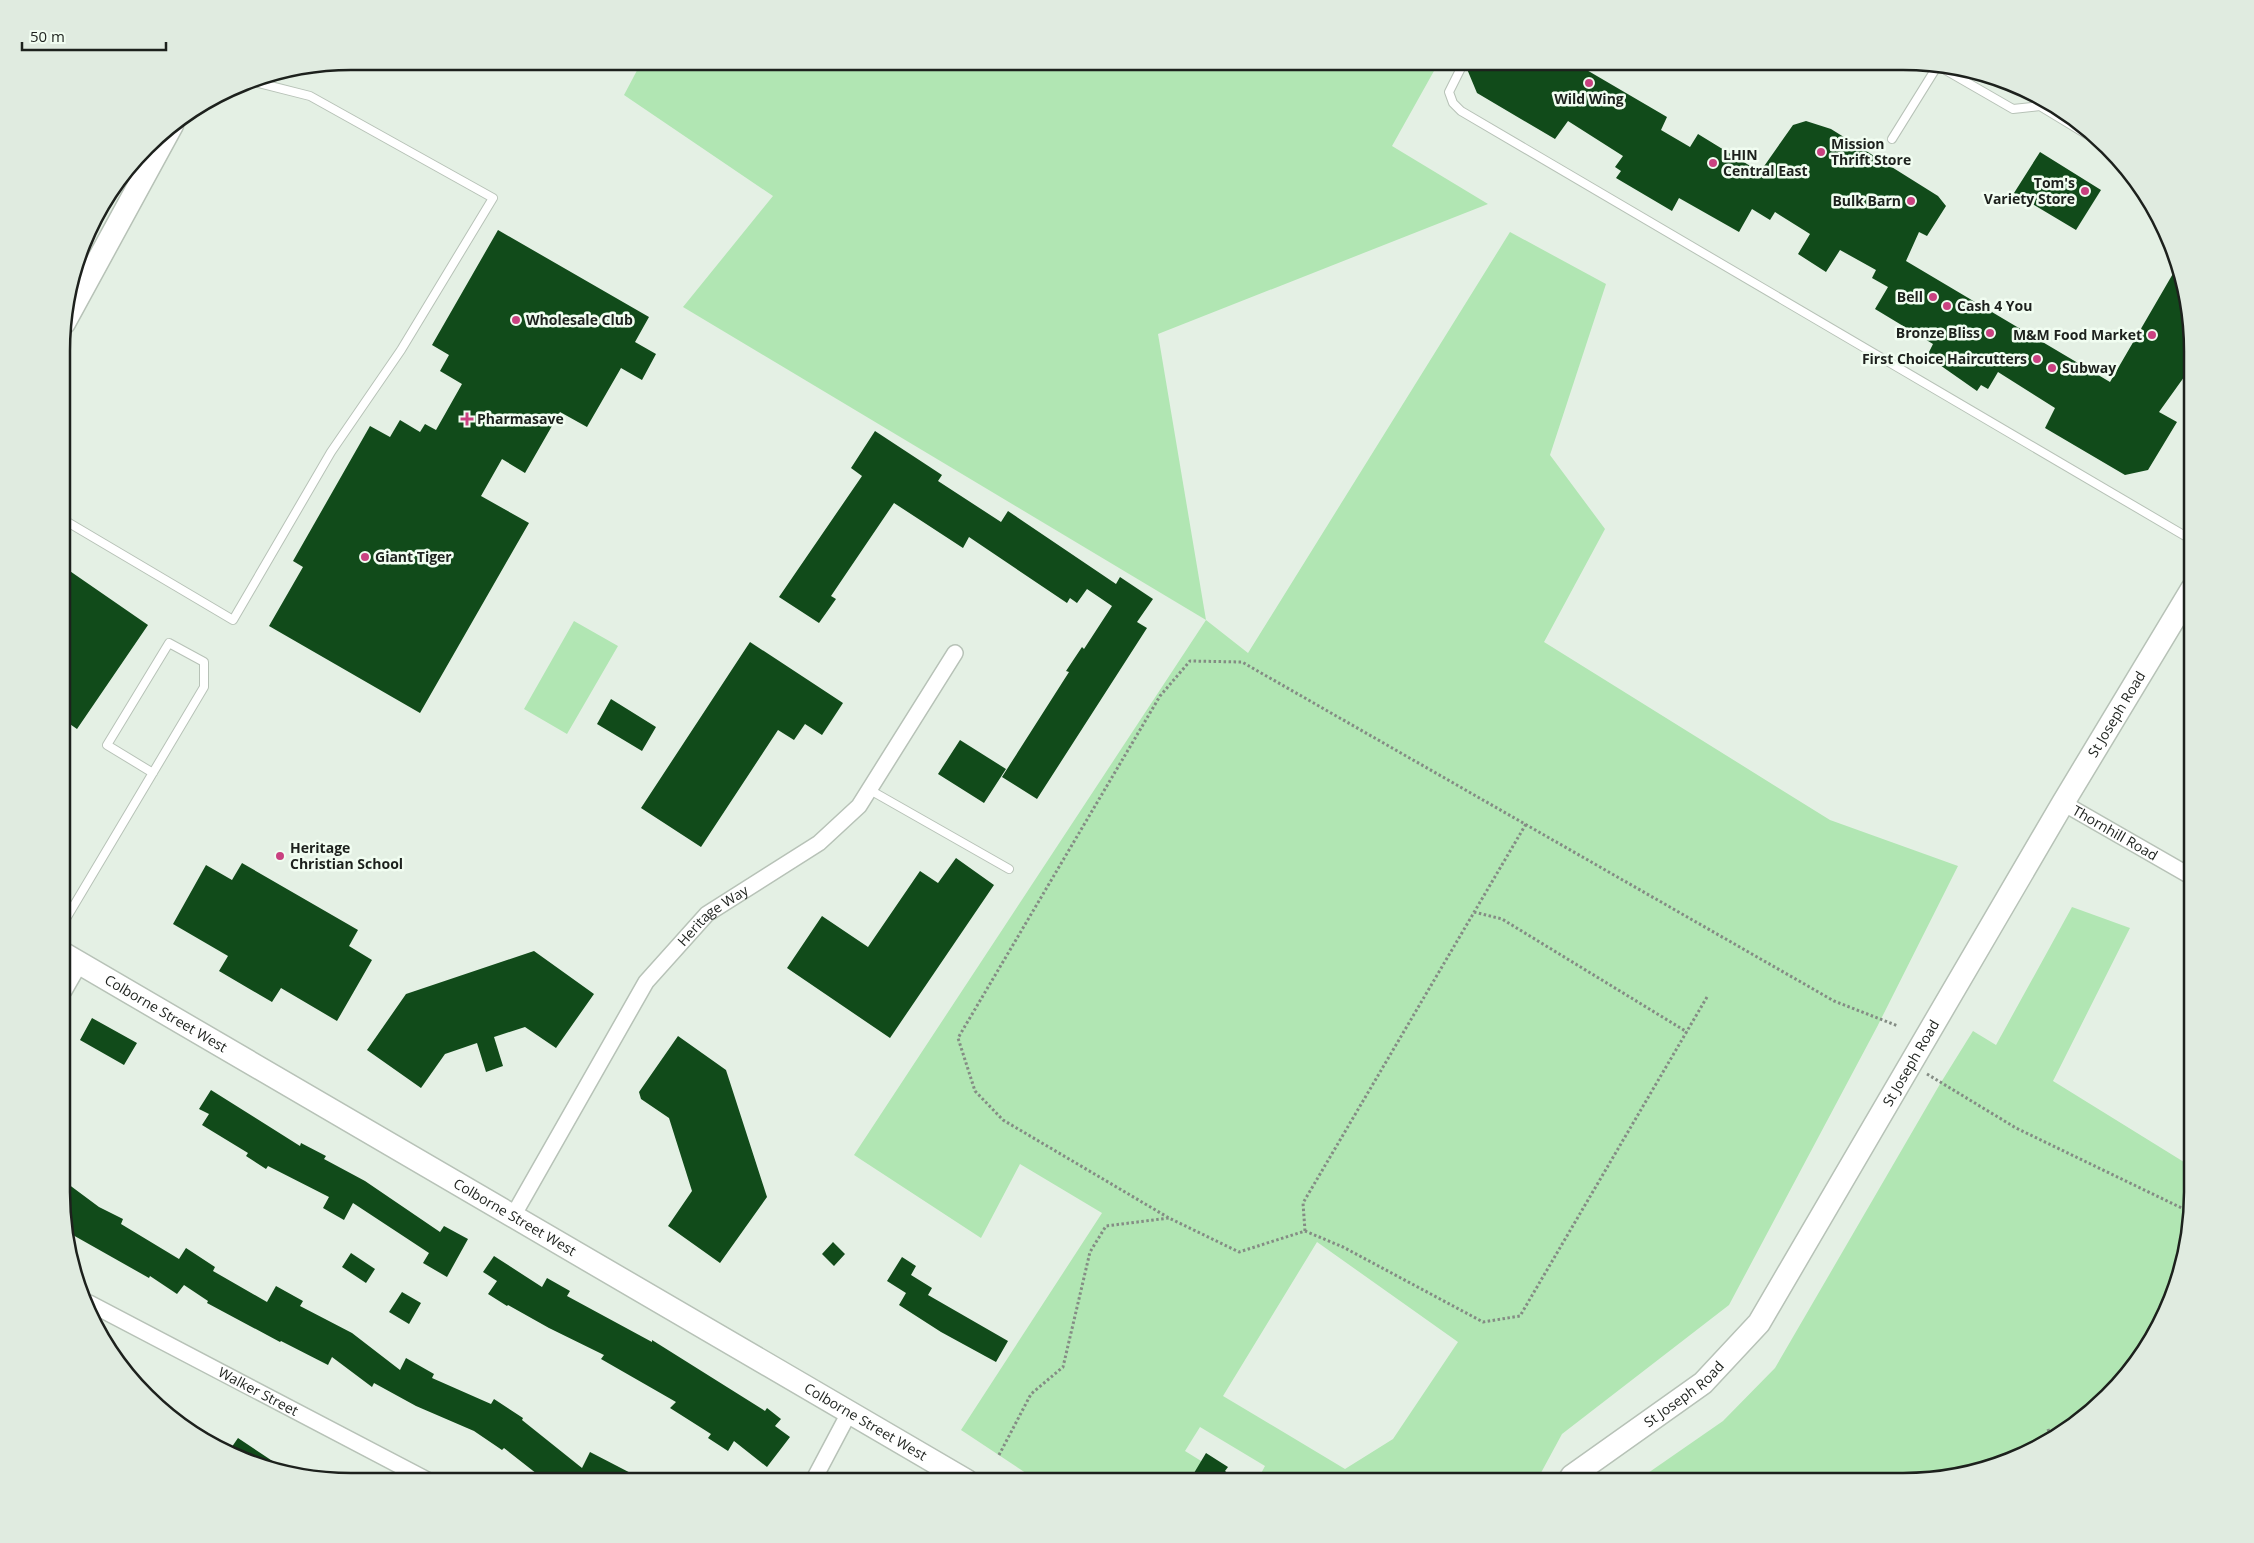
<svg xmlns="http://www.w3.org/2000/svg" width="2254" height="1543" font-family="'Open Sans',sans-serif">
	<rect width="100%" height="100%" fill="#e4f0e4"/>
	<path fill="#b1e6b3" fill-rule="evenodd" d="M642 61 1439 62 1392 146 1488 204 1158 334 1206 620 1248 653 1510 232 1606 284 1550 455 1605 529 1544 642 1830 820 1958 866 1877 1027 1729 1305 1562 1434 1536 1482 1257 1481 1265 1466 1200 1427 1185 1451 1206 1464 1195 1481H1038L961 1430 1102 1213 1020 1164 981 1238 854 1155 1206 620 683 307 773 196 624 95ZM1317 1242 1458 1342 1393 1439 1345 1469 1223 1396Z
		M574 621 618 646 567 734 524 709Z
		M2072 907 2130 928 2053 1081 2192 1167V1211L2177 1286 2133 1368 2094 1410 2032 1452 1978 1472 1904 1482H1635L1723 1421 1775 1368 1940 1084 1973 1031 1996 1045Z"/>
	<path fill="#114b1a" d="M1470 62H1573L1667 117 1661 130 1690 147 1698 134 1760 172 1793 125 1806 121 1831 129 1938 196 1946 206 1927 236 1919 232 1906 261 2110 382 2178 265 2183 275 2192 332V366L2159 412 2177 422 2148 470 2125 475 2045 428 2055 408 1998 372 1988 389 1981 385 1977 391 1927 356 1933 344 1875 309 1888 287 1872 278 1876 270 1840 250 1826 272 1798 254 1810 234 1775 212 1770 220 1752 209 1739 232 1679 198 1672 211 1616 178 1621 171 1615 167 1623 156 1568 121 1555 139 1477 93 1467 69Z
		M2040 152 2101 190 2076 230 2014 193Z
		M498 230 649 317 635 342 656 354 642 380 621 368 587 427 560 412 525 473 502 459 481 496 529 523 420 713 269 626 303 567 293 561 370 426 390 437 400 420 420 432 425 424 436 430 462 384 440 371 449 355 432 345Z
		M875 431 942 475 938 481 1001 522 1008 511 1116 584 1120 577 1153 599 1137 622 1147 628 1037 799 1002 777 1069 672 1066 671 1082 647 1084 649 1112 606 1087 589 1077 603 1070 598 1067 603 969 537 963 548 894 503 831 596 836 599 819 623 779 597 862 476 851 468Z
		M64 567 148 625 77 729 64 720Z
		M750 642 843 703 822 735 805 724 794 740 778 730 701 847 641 808Z
		M611 699 656 727 642 751 597 724Z
		M960 740 1006 769 984 803 938 774Z
		M956 858 994 885 890 1038 787 968 822 916 868 947 920 871 938 883Z
		M242 863 358 930 349 946 372 960 337 1021 281 988 272 1002 219 971 228 956 173 924 206 865 232 880Z
		M534 951 594 994 556 1048 525 1027 494 1037 503 1066 486 1072 477 1043 445 1054 421 1088 367 1050 406 994Z
		M92 1018 137 1043 124 1065 80 1040Z
		M678 1036 726 1070 767 1197 720 1263 668 1226 692 1191 669 1118 641 1099 639 1092Z
		M211 1090 300 1146 301 1143 326 1156 324 1159 365 1181 440 1232 444 1226 468 1239 447 1277 423 1263 429 1253 353 1203 344 1220 323 1208 329 1197 268 1166 266 1169 246 1156 248 1153 202 1125 209 1114 199 1109Z
		M64 1181 99 1207 123 1219 121 1224 179 1259 186 1248 215 1267 213 1271 267 1302 276 1286 303 1301 300 1306 352 1333 400 1370 406 1358 434 1374 432 1378 491 1404 494 1399 523 1418 522 1420 582 1468 590 1452 646 1481H546L504 1448 502 1450 474 1431 416 1406 374 1383 372 1387 332 1357 328 1365 281 1341 280 1342 207 1303 208 1301 184 1285 177 1294 150 1276 149 1278 64 1230Z
		M833 1242 845 1254 834 1266 822 1254Z
		M351 1253 375 1269 366 1283 342 1267Z
		M494 1256 542 1287 547 1278 570 1291 567 1296 652 1342V1340L765 1411 767 1408 781 1419 775 1426 790 1437 767 1467 734 1441 728 1451 708 1438 711 1434 670 1408 676 1402 601 1359 604 1355 549 1328 508 1305 507 1306 488 1294 497 1281 483 1272Z
		M902 1257 916 1266 911 1275 932 1288 928 1295 1008 1341 996 1362 941 1332 899 1305 906 1293 887 1281Z
		M402 1292 421 1303 409 1324 389 1312Z
		M238 1438 280 1466 277 1470 257 1466 229 1451Z
		M1206 1453 1228 1467 1225 1471 1237 1481H1208L1194 1473Z"/>
	<g fill="none" stroke-linecap="round" stroke-linejoin="round">
		<defs>
			<path id="lane" d="M1464 62 1449 92 1453 103 1461 111 2192 540
				M1935 64 2013 109 2040 106 2096 140
				M1892 139 1938 65
				M64 520 233 620 331 452 401 350 493 198 310 96 251 81
				M870 790 1009 869
				M64 922 204 687V662L169 643 107 745 153 773"/>
			<g id="street">
				<path id="s1" d="M2063 803 2192 877"/>
				<path d="M64 991 80 963"/>
				<path id="s2" d="M513 1216 646 982 707 914 819 843 859 806 955 653"/>
				<path id="s3" d="M89 1303 429 1481"/>
				<path d="M813 1481 849 1413"/>
			</g>
			<g id="secondary">
				<path d="M64 323 172 125"/>
				<path id="s4" d="M64 954 967 1481"/>
				<path id="s5" d="M1568 1482 1572 1476 1703 1383 1759 1323 2063 803 2192 589"/>
			</g>
		</defs>
		<use href="#lane" stroke="#b7c2b7" stroke-width="10"/>
		<use href="#street" stroke="#b7c2b7" stroke-width="18"/>
		<use href="#secondary" stroke="#b7c2b7" stroke-width="25"/>
		<path stroke="#848c84" stroke-width="3" stroke-dasharray="2.5 2.5" stroke-linecap="butt" d="M1474 912 1502 919 1687 1032
			M1707 997 1520 1316 1483 1322 1343 1247 1305 1231 1239 1252 1169 1218 1003 1120 975 1091 958 1038 1160 696 1190 661 1242 662 1834 1001 1898 1026
			M1927 1074 2016 1128 2192 1213
			M1305 1231 1303 1203 1526 824
			M2048 1429 2051 1439
			M999 1455 1031 1394 1063 1367 1090 1252 1106 1226 1169 1218"/>
		<use href="#lane" stroke="#fff" stroke-width="8"/>
		<use href="#street" stroke="#fff" stroke-width="15"/>
		<use href="#secondary" stroke="#fff" stroke-width="22"/>
	</g>
	<g fill="#c94180" stroke="#f1fdf1" stroke-width="2">
		<circle cx="1589" cy="83" r="5"/>
		<circle cx="1821" cy="152" r="5"/>
		<circle cx="1713" cy="163" r="5"/>
		<circle cx="2085" cy="191" r="5"/>
		<circle cx="1911" cy="201" r="5"/>
		<circle cx="1933" cy="297" r="5"/>
		<circle cx="1947" cy="306" r="5"/>
		<circle cx="516" cy="320" r="5"/>
		<circle cx="1990" cy="333" r="5"/>
		<circle cx="2152" cy="335" r="5"/>
		<circle cx="2037" cy="359" r="5"/>
		<circle cx="2052" cy="368" r="5"/>
		<path d="M464.5 411.5h5v5h5v5h-5v5h-5v-5h-5v-5h5z"/>
		<circle cx="365" cy="557" r="5"/>
		<circle cx="280" cy="856" r="5"/>
	</g>
	<g text-anchor="middle" stroke-width="5" stroke-linejoin="round" paint-order="stroke">
		<g font-size="14" font-weight="bold" fill="#1d211d" stroke="#f1fdf1" text-anchor="start">
			<text x="1589" y="104" text-anchor="middle">Wild Wing</text>
			<text x="1831" y="149">Mission<tspan x="1831" dy="16">Thrift Store</tspan></text>
			<text x="1723" y="160">LHIN<tspan x="1723" dy="16">Central East</tspan></text>
			<text x="2075" y="188" text-anchor="end">Tom's<tspan x="2075" dy="16">Variety Store</tspan></text>
			<text x="1901" y="206" text-anchor="end">Bulk Barn</text>
			<text x="1923" y="302" text-anchor="end">Bell</text>
			<text x="1957" y="311">Cash 4 You</text>
			<text x="526" y="325">Wholesale Club</text>
			<text x="1980" y="338" text-anchor="end">Bronze Bliss</text>
			<text x="2142" y="340" text-anchor="end">M&amp;M Food Market</text>
			<text x="2027" y="364" text-anchor="end">First Choice Haircutters</text>
			<text x="2062" y="373">Subway</text>
			<text x="477" y="424">Pharmasave</text>
			<text x="375" y="562">Giant Tiger</text>
			<text x="290" y="853">Heritage<tspan x="290" dy="16">Christian School</tspan></text>
		</g>
		<g font-size="14" fill="#1d211d" stroke="#f1fdf1">
			<text dy="5" stroke="none"><textPath href="#s5" startOffset="956">St Joseph Road</textPath></text>
			<text dy="5" stroke="none"><textPath href="#s1" startOffset="60">Thornhill Road</textPath></text>
			<text dy="5" stroke="none"><textPath href="#s2" startOffset="364">Heritage Way</textPath></text>
			<text dy="5" stroke="none"><textPath href="#s4" startOffset="118">Colborne Street West</textPath></text>
			<text dy="5" stroke="none"><textPath href="#s5" startOffset="551">St Joseph Road</textPath></text>
			<text dy="5" stroke="none"><textPath href="#s4" startOffset="522">Colborne Street West</textPath></text>
			<text dy="5" stroke="none"><textPath href="#s3" startOffset="191">Walker Street</textPath></text>
			<text dy="5" stroke="none"><textPath href="#s5" startOffset="146">St Joseph Road</textPath></text>
			<text dy="5" stroke="none"><textPath href="#s4" startOffset="928">Colborne Street West</textPath></text>
		</g>
	</g>
	<path d="M0 0H2254V1543H0ZM351 70H1903A281 281 0 0 1 2184 351V1192A281 281 0 0 1 1903 1473H351A281 281 0 0 1 70 1192V351A281 281 0 0 1 351 70Z" fill="#e0ebe0" fill-rule="evenodd"/>
	<path fill="none" stroke="#1d211d" stroke-width="2.5" d="M351 70H1903A281 281 0 0 1 2184 351V1192A281 281 0 0 1 1903 1473H351A281 281 0 0 1 70 1192V351A281 281 0 0 1 351 70Z"/>
	<path d="M22 42v8h144v-8" fill="none" stroke="#1d211d" stroke-width="2.5"/>
	<text x="30" y="42" font-size="15" fill="#1d211d" stroke="#f1fdf1" stroke-width="4" paint-order="stroke">50 m</text>
</svg>
